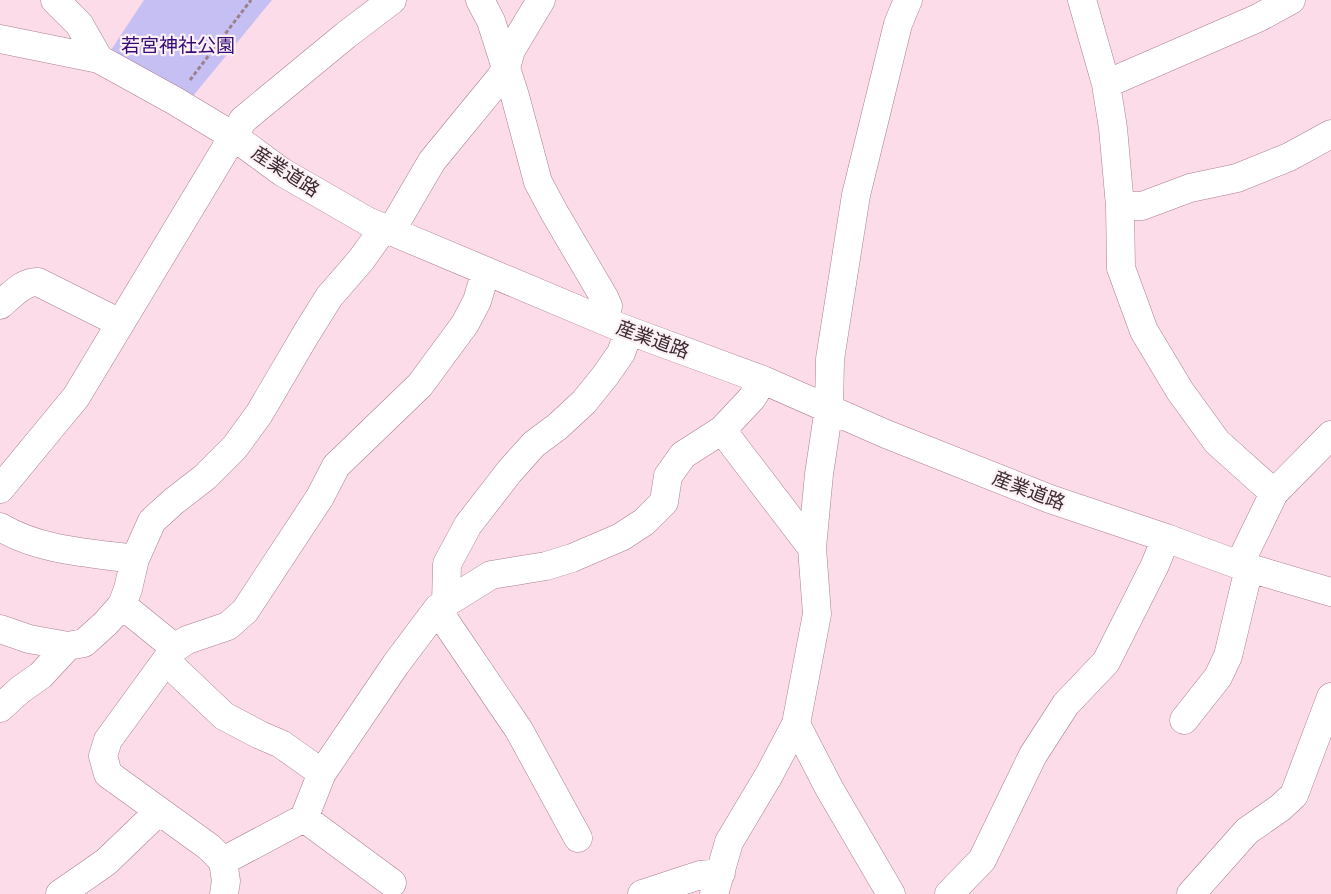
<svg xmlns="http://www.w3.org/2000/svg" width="1331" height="894" font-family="'Sofia Sans Condensed','Noto Sans JP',sans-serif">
	<rect width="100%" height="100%" fill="#fcdce9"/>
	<path fill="#c6bff3" d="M144 0H272L188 102 107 56Z"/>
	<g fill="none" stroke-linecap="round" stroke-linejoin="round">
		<defs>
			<path id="minor" d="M55 0 79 24 99 59
				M480 0 491 21 515 96 538 182 554 212 604 297 608 306 605 321
				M1082 0 1106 84 1113 128 1120 206 1121 268 1144 331 1180 391 1217 442 1274 493
				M0 39 99 59 175 101 233 136 282 172 367 221 619 327 763 380 886 434 1050 499 1166 538 1239 565 1331 592
				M1106 84 1258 18 1291 0
				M1120 206H1142L1190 188 1237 178 1289 157 1331 134
				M391 231 432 161 500 78 506 68 511 50 541 0
				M0 305C11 296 23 281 38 282L120 323
				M722 430 812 548
				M0 489 76 397 243 120 346 35 392 0
				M0 527C40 551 90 553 135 559
				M1239 565 1274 493 1331 435
				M446 604 447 564 468 525 509 472 534 444 557 427 584 402 605 376 621 353 629 331
				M122 605 175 648 108 740 103 756 108 774 209 847 223 861 226 881 224 894
				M435 613 443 618 519 730 578 838
				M0 629 29 639 68 646
				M175 648 187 640 228 626 245 611 320 497 336 466 420 385 465 324 477 301 486 271
				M166 661 224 716 260 735 281 744 322 773
				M0 708 20 690 41 675 68 646 84 643 106 623 122 605 128 589 135 559 152 521 174 501 205 477 235 447 259 414 306 334 329 297 361 260 384 228
				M1184 720 1218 677 1228 656 1249 568
				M304 818 392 883
				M223 861 304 818 322 773 396 664 438 608 491 575 546 566 572 558 621 537 644 522 664 502 668 476 683 455 722 430 752 398 763 380
				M60 894 106 862 159 811
				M642 894 700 875 721 873
				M714 894 729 842 769 775 796 724
				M891 894 829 788 796 724 817 614 812 548 819 474 829 408 830 359 856 195 898 24 908 0
				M949 894 982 860 1033 755 1066 704 1106 662 1155 565 1166 538
				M1191 894 1247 831 1280 808 1294 795 1331 697"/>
		</defs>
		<use href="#minor" stroke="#ad7d92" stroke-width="29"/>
		<path stroke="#9b818c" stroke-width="3" stroke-dasharray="4 2.5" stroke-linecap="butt" d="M190 80 251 0"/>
		<use href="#minor" stroke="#fff" stroke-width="28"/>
	</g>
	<g text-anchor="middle" stroke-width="4.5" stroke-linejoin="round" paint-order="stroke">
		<g font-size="19" fill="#350b77" stroke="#fbf0f4">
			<text x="178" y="52">若宮神社公園</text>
		</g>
		<g font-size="19" fill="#3b2730" stroke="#fbf0f4">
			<text transform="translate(286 171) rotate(33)" y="7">産業道路</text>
			<text transform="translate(653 339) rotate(20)" y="7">産業道路</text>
			<text transform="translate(1029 490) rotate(21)" y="7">産業道路</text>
		</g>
	</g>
</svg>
